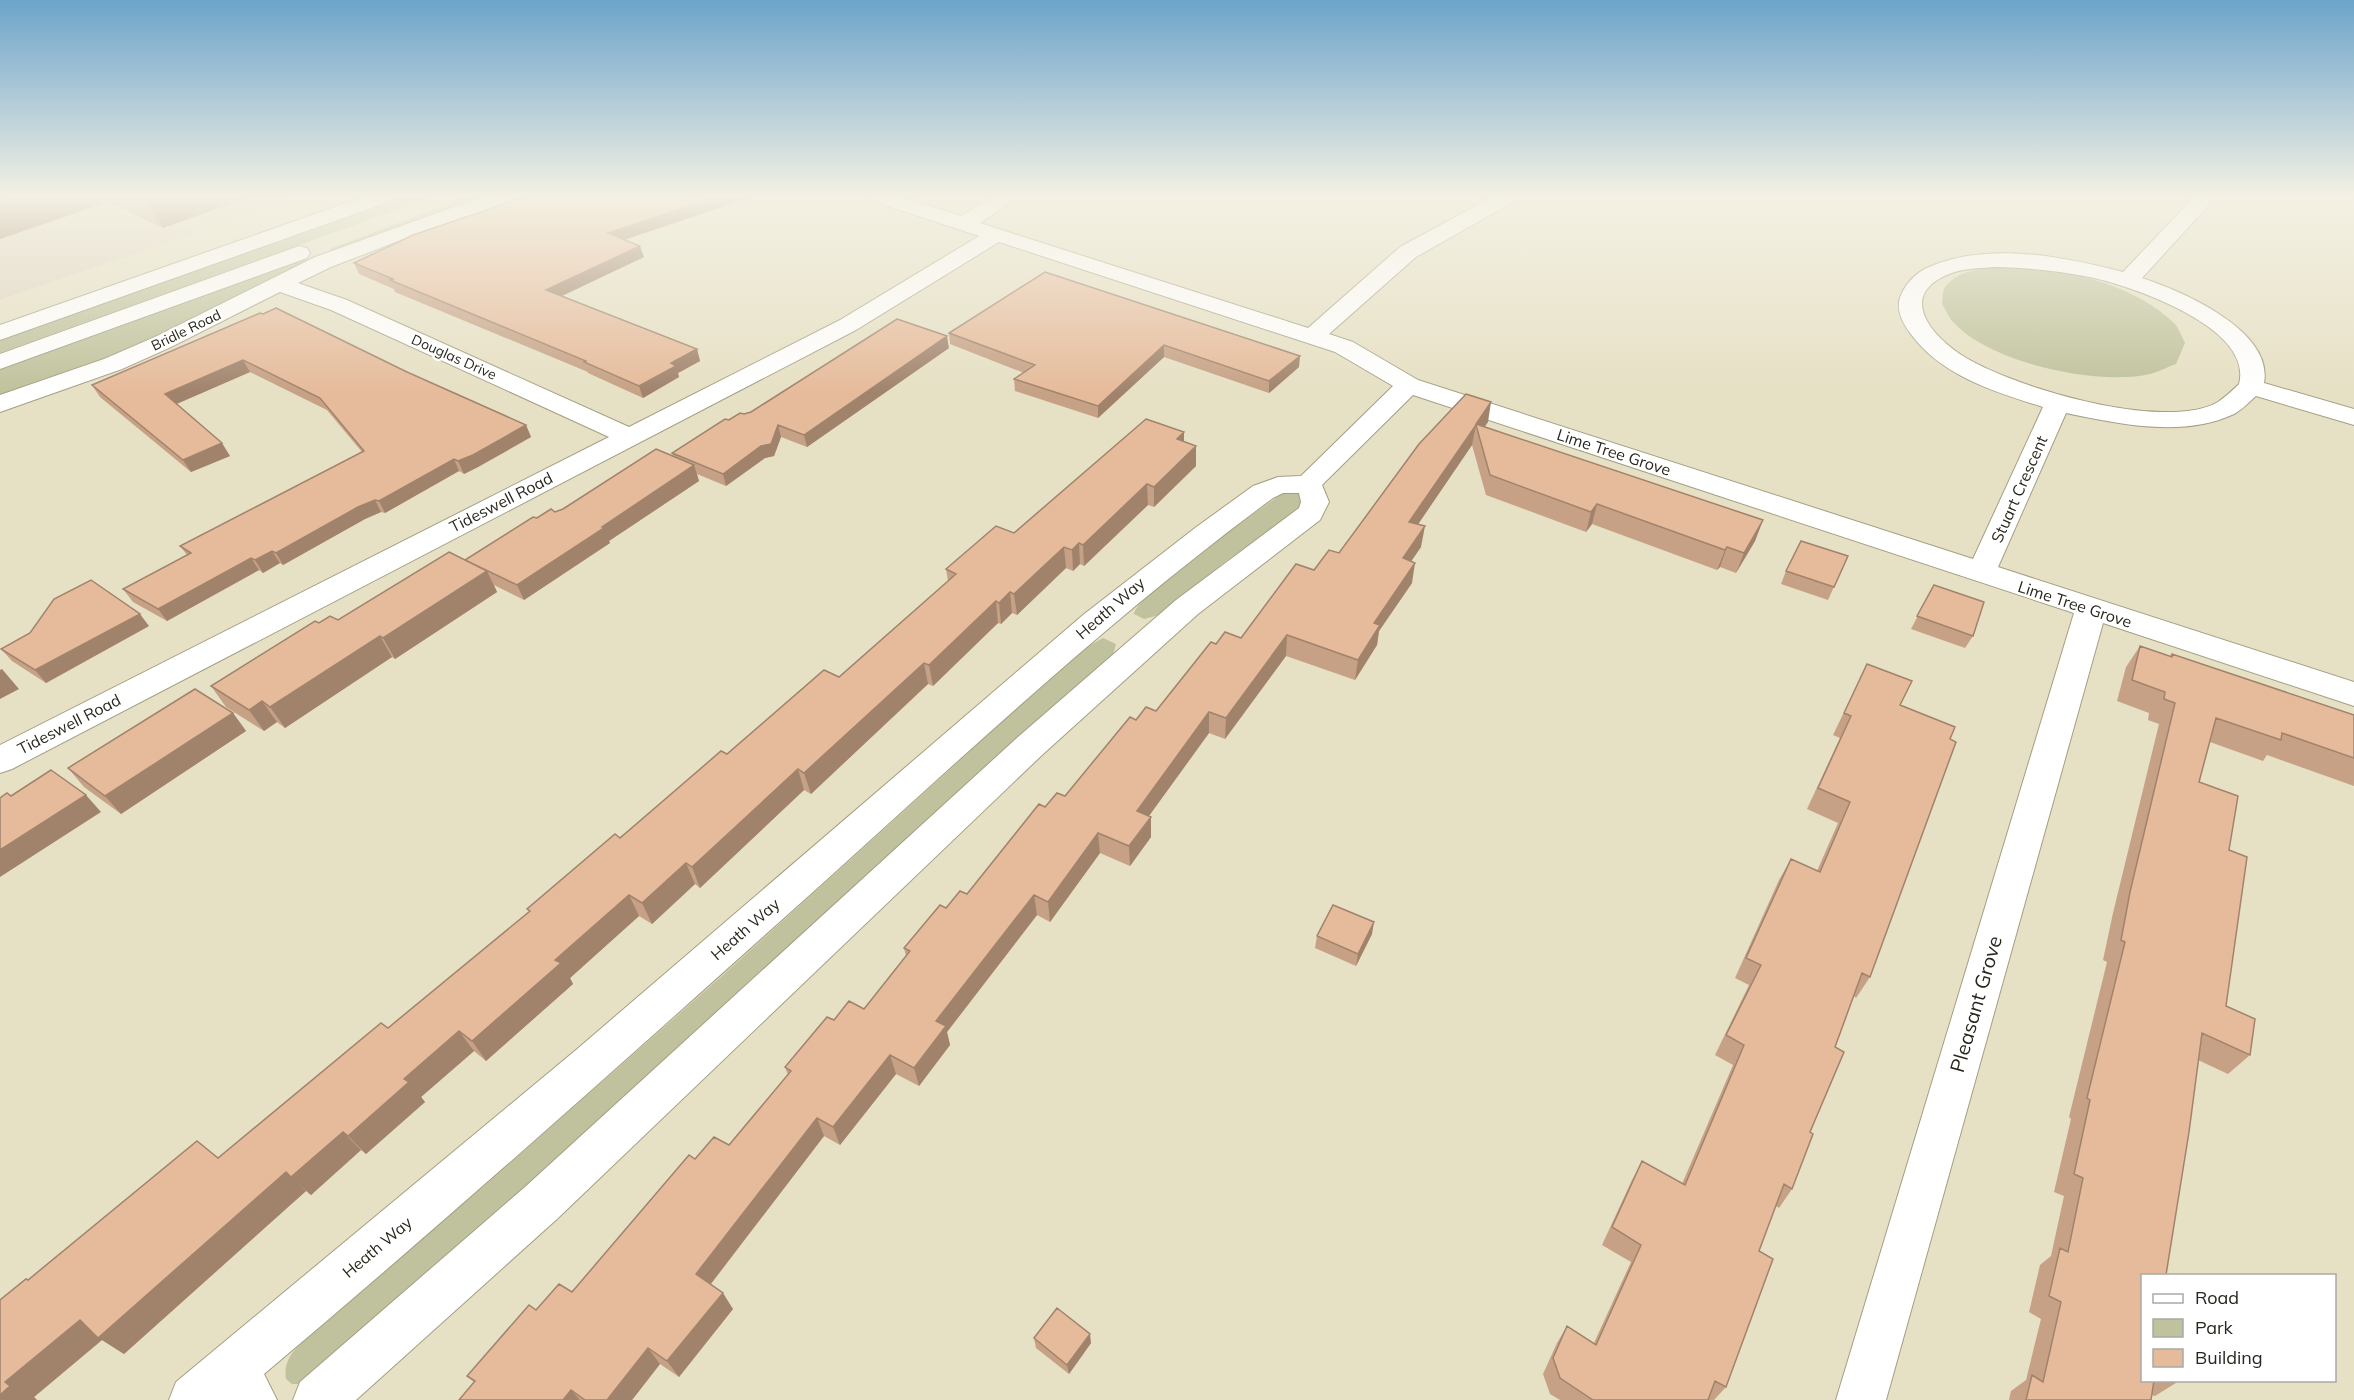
<svg xmlns="http://www.w3.org/2000/svg" width="2354" height="1400" font-family="Mulish,sans-serif">
	<rect width="100%" height="100%" fill="#e6e0c4"/>
	<path fill="#dfd4c0" d="M0 197H297L0 300Z"/>
	<path fill="#bfc29c" d="M399 197H432L0 353V338Z
		M466 197H492L335 252 330 249Z
		M304 259 311 261 149 344 0 401V369Z
		M2027 267C2078 273 2135 286 2174 323 2179 328 2182 337 2185 343L2176 364C2167 367 2159 372 2150 374 2098 386 1991 363 1954 323 1949 318 1946 310 1942 304 1943 298 1942 290 1946 286 1961 265 2004 267 2027 267Z
		M1292 491 1302 495 1300 508 1226 561 1159 615 1144 619 1134 614C1136 595 1258 511 1280 495Z
		M1103 638 1116 644 1113 655 723 1013 303 1384H292L286 1379C283 1359 295 1349 309 1336L490 1181 722 976 1073 658 1085 648Z"/>
	<g fill="none" stroke-linecap="round" stroke-linejoin="round">
		<defs>
			<path id="street" d="M363 197H394L391 201 0 340V325Z
				M482 197H513L510 201 401 240 331 267 298 283 347 300 629 427 840 320 979 236 873 201 870 197H902L961 216 993 197H1018L980 223 1308 328 1400 247 1492 197H1518L1515 201 1416 257 1329 334 1353 342 1418 380 1973 559 2043 407C1995 392 1941 376 1910 333 1902 322 1895 308 1901 295 1907 281 1919 270 1934 265 1992 242 2064 257 2123 272L2194 197H2216L2142 278C2181 291 2274 330 2264 383L2354 409V425L2256 396C2249 402 2242 410 2234 414 2183 438 2119 424 2066 413L1998 567 2354 682V706L2103 623 1886 1400H1836L2074 613 1413 395 1322 485 1329 502 1320 520 1198 614 1042 755 557 1219 356 1400H293L300 1382 525 1187 1018 737 1176 600 1299 508 1301 502 1299 493H1283L1273 498C1114 615 970 750 824 882 639 1048 454 1214 264 1374L277 1400H169L176 1382 576 1050 1083 615 1195 528 1253 486 1278 477 1301 476 1393 386 1335 352 999 242 856 330 12 769 0 773V745L609 437 331 310 280 292 171 347 122 369 0 412V395L104 359 155 337 315 257ZM1997 267C2030 268 2062 271 2094 278 2134 287 2254 328 2239 384 2233 390 2225 397 2218 402 2165 433 2005 386 1957 352 1925 329 1900 292 1952 273 1966 268 1982 268 1997 267Z
				M299 246 307 248 310 253 307 258 0 369V354Z"/>
		</defs>
		<use href="#street" stroke="#a49f84" stroke-width="2"/>
		<use href="#street" fill="#fff" fill-rule="evenodd"/>
	</g>
	<path fill="#c6a185" d="M0 197H239L241 200 163 228 108 202Z
		M525 197H752L625 239 644 257 562 296 697 349 700 361 678 373 679 377 643 398 588 373V372L395 292 394 289 359 274 354 263Z
		M1045 272 1299 367 1269 393 1164 357 1098 418 1015 391 1014 379 1024 373 950 344 949 333Z
		M260 313 407 372 526 425 531 437 478 467 464 474 459 471 385 513 381 512 365 519 283 565 280 563 263 573 259 570 167 621 133 602 123 589 187 555 180 546 362 452 327 410 250 372 176 404 230 456 191 472 100 397 92 385Z
		M949 348 807 447 781 437 774 456 765 458 726 486 697 474 699 481 609 541 610 543 524 600 494 585 497 592 395 659 392 657 285 728 277 722 264 731 226 707 211 686 319 623 338 620 466 561 537 518 563 509 673 456 672 453 729 420 744 414Z
		M1488 422 1484 427 1763 520 1755 541 1736 573 1720 567 1717 570 1592 524 1586 532 1486 495 1472 445 1418 524 1421 547 1411 561 1412 583 1379 631 1377 645 1355 680 1286 656 1225 739 1209 733 1149 816 1151 817V837L1130 866 1100 853 1050 922 1037 915 947 1032 950 1045 919 1086 896 1074 840 1145 824 1136 711 1284 733 1309 679 1377 660 1364 632 1400H459L474 1382 467 1376 536 1310 572 1292 695 1159 729 1145 788 1075 785 1067 834 1020 864 1009 906 956 904 948 946 908 967 894 1045 807 1065 796 1136 720 1156 711 1216 644 1241 638 1314 570 1339 553 1419 444Z
		M1184 442 1196 466 1154 507 1148 505 1084 566 1080 564 1073 571 1066 568 1017 615 1012 613 1001 624 998 623 933 686 928 684 811 794 804 790 700 888 695 884 652 924 639 916 570 978 573 984 486 1061 474 1051 421 1097 425 1102 366 1154 361 1150 311 1195 306 1191 124 1354 102 1340 34 1397 37 1400H0L26 1279 29 1280 218 1158 388 1028 529 912 527 909 727 754 839 677 948 581 946 569Z
		M1848 556 1828 600 1781 584 1786 571Z
		M1934 585 1973 636 1965 648 1911 629Z
		M149 626 46 683 12 661 1 649Z
		M2140 646 2170 656 2172 654 2354 715V786L2267 755 2263 761 2210 742 2199 782 2229 850 2226 1006 2250 1055 2228 1074 2198 1060 2142 1380 2179 1381 2155 1396 2152 1395 2151 1400H2009L2011 1391 2026 1380 2041 1319 2029 1312 2040 1265 2051 1256 2064 1196 2054 1192 2071 1119 2069 1117 2107 962 2103 960 2113 913 2159 724 2148 720 2149 713 2117 701 2126 667Z
		M1867 664 1900 705 1950 739 1870 977 1856 998 1854 996 1835 1047 1792 1189 1779 1208 1776 1206 1759 1251 1726 1387 1714 1400H1560L1550 1394 1543 1374 1557 1343 1567 1326 1594 1343 1631 1262 1602 1245 1632 1180 1642 1161 1682 1184 1733 1065 1715 1055 1749 985 1735 978 1779 880 1791 859 1817 871 1838 823 1807 809 1840 738 1833 735Z
		M233 713 246 731 121 814 84 787 68 768Z
		M1372 934 1356 966 1315 948 1317 936Z
		M1034 1338 1091 1343 1069 1374 1036 1348Z"/>
	<path fill="#a1836c" d="M16 197H105L108 202 0 239V203Z
		M149 197H239L241 200 163 228 146 198Z
		M716 197H752L612 244 608 233Z
		M640 246 644 257 551 301 546 290Z
		M947 336 949 348 807 447 804 435Z
		M1164 345V357L1098 418V406Z
		M697 349 700 361 678 373 679 377 643 398 639 386 671 363Z
		M1300 356 1299 367 1269 393V381Z
		M243 360 250 372 172 406 165 394Z
		M1491 402 1488 422 1479 435 1476 424Z
		M526 425 531 437 478 467 464 474 458 461Z
		M778 425 781 437 774 456 765 458 726 486 723 474Z
		M1476 425 1472 445 1406 542 1409 522Z
		M1184 432V453L1177 439Z
		M222 443 230 456 191 472 183 460Z
		M1196 446V466L1154 507V487Z
		M454 459 459 471 385 513 379 501Z
		M694 465 699 481 609 541 610 543 524 600 517 585 602 527Z
		M1147 484 1148 505 1084 566 1083 545Z
		M375 500 381 512 365 519 283 565 276 553 358 507Z
		M1597 504 1592 524 1586 532 1591 512Z
		M1763 520 1755 541 1736 573 1744 553Z
		M1425 526 1421 547 1399 579 1403 558Z
		M1079 543 1080 564 1073 571 1072 550Z
		M1064 547 1066 568 1017 615 1014 594Z
		M1727 547 1720 567 1717 570 1725 550Z
		M272 551 280 563 263 573 255 560Z
		M251 558 259 570 167 621 158 609Z
		M1415 563 1412 583 1379 631 1377 645 1355 680 1358 660 1374 623Z
		M487 571 497 592 395 659 383 638Z
		M1010 592 1012 613 1001 624 999 603Z
		M996 601 998 623 933 686 929 665Z
		M140 614 149 626 46 683 35 670Z
		M1287 635 1286 656 1225 739 1226 718Z
		M380 636 392 657 285 728 270 707Z
		M924 663 928 684 811 794 804 773Z
		M2 669 19 689 0 699V670Z
		M262 701 277 722 264 731 249 710Z
		M1209 712V733L1138 831 1137 811Z
		M233 713 246 731 121 814 105 796Z
		M798 769 804 790 700 888 692 867Z
		M86 795 101 812 0 877V850Z
		M1151 817V837L1130 866 1129 846Z
		M1098 833 1100 853 1050 922 1048 902Z
		M686 863 695 884 652 924 642 903Z
		M629 895 639 916 570 978 573 984 486 1061 472 1041 555 960Z
		M1034 895 1037 915 947 1032 950 1045 919 1086 914 1068 936 1021Z
		M1374 922 1372 934 1356 966 1358 954Z
		M459 1031 474 1051 421 1097 425 1102 366 1154 348 1136 404 1079Z
		M890 1055 896 1074 840 1145 833 1127Z
		M817 1118 824 1136 706 1290 696 1274Z
		M343 1132 361 1150 311 1195 291 1177Z
		M286 1172 306 1191 124 1354 102 1340 34 1397 37 1400H0V1395L5 1382 80 1320Z
		M723 1293 733 1309 679 1377 667 1361Z
		M1090 1334 1091 1343 1069 1374 1067 1365Z
		M648 1348 660 1364 632 1400H607Z
		M571 1390 580 1400H563Z"/>
	<path fill="#e6bb9b" stroke="#a1836c" stroke-width="1.5" d="M0 197H16L0 203Z
		M525 197H716L608 233 640 246 546 290 697 349 671 363 676 366 639 386 584 362 586 361 390 280 393 279 354 263 413 235Z
		M1045 272 1300 356 1269 381 1164 345 1098 406 1014 379 1035 365 949 333Z
		M276 308 407 372 526 425 473 455 458 461 454 459 379 501 375 500 358 507 276 553 272 551 255 560 251 558 158 609 123 589 191 553 180 546 364 451 320 398 243 360 165 394 222 443 183 460 92 385 260 313 263 314Z
		M897 319 947 336 804 435 778 425 771 444 761 446 723 474 672 453 725 419 729 420 740 413 744 414 751 412Z
		M1466 394 1491 402 1476 424 1763 520 1744 553 1727 547 1725 550 1597 504 1591 512 1490 475 1476 425 1409 522 1425 526 1403 558 1415 563 1374 623 1380 625 1358 660 1287 635 1226 718 1209 712 1137 811 1151 817 1129 846 1098 833 1048 902 1034 895 936 1021 946 1026 914 1068 890 1055 833 1127 817 1118 696 1274 723 1293 667 1361 648 1348 607 1400H585L571 1390 563 1400H459L475 1381 467 1376 529 1305 536 1310 559 1284 572 1292 689 1155 695 1159 714 1137 729 1145 791 1071 785 1067 827 1017 834 1020 849 1001 864 1009 910 951 904 948 940 905 946 908 960 891 967 894 1039 804 1045 807 1057 793 1065 796 1130 717 1136 720 1146 707 1156 711 1211 642 1216 644 1225 632 1241 638 1296 564 1314 570 1329 550 1339 553 1419 444Z
		M1146 419 1184 432 1177 439 1196 446 1154 487 1147 484 1083 545 1079 543 1072 550 1064 547 1014 594 1010 592 999 603 996 601 929 665 924 663 804 773 798 769 692 867 686 863 642 903 629 895 555 960 561 963 472 1041 459 1031 404 1079 409 1082 348 1136 343 1132 291 1177 286 1172 98 1338 80 1320 5 1382 10 1386 0 1395V1300L26 1279 28 1280 197 1141 218 1158 381 1023 388 1028 530 911 527 909 615 834 620 838 721 751 727 754 824 670 839 677 956 574 946 569 996 526 1014 533Z
		M656 449 694 465 602 527 604 528 517 585 465 560 533 517 537 518 551 509 555 512 563 509Z
		M1801 541 1848 556 1834 587 1786 571Z
		M449 552 487 571 383 638 380 636 270 707 262 701 249 710 211 686 315 621 319 623 330 616 338 620Z
		M91 580 140 614 35 670 1 649 30 633 54 599Z
		M1934 585 1984 602 1973 636 1917 616Z
		M2140 646 2172 657V654L2354 715V758L2282 733 2281 740 2216 718 2199 782 2238 796 2229 850 2247 857 2226 1006 2255 1019 2250 1055 2202 1033 2189 1132 2166 1275H2142V1380H2154L2151 1400H2026L2032 1375 2043 1382 2061 1302 2049 1296 2060 1248 2068 1252 2083 1178 2074 1174 2090 1100 2087 1098 2125 942 2121 940 2130 892 2175 703 2164 699 2165 692 2132 680Z
		M1867 664 1912 681 1900 705 1955 727 1950 739 1956 742 1870 977 1862 973 1835 1047 1844 1052 1810 1132 1813 1134 1792 1189 1784 1184 1759 1251 1773 1259 1726 1387 1715 1381 1708 1400H1593L1560 1378 1553 1358 1567 1326 1596 1345 1641 1245 1612 1227 1642 1161 1685 1185 1744 1045 1726 1035 1761 965 1746 958 1791 859 1820 872 1850 802 1818 788 1851 716 1844 713Z
		M195 689 233 713 105 796 68 768Z
		M51 770 86 795 0 850V798L7 793 11 796Z
		M1333 905 1374 922 1358 954 1317 936Z
		M1057 1308 1090 1334 1067 1365 1034 1338Z"/>
	<linearGradient id="sky" x2="0" y2="1"><stop stop-color="#6ca4ca"/><stop offset="0.5" stop-color="#f4f1e4"/><stop offset="1" stop-color="#f4f1e4" stop-opacity="0"/></linearGradient>
	<rect width="2354" height="393" fill="url(#sky)"/>
	<g text-anchor="middle" stroke-width="5" stroke-linejoin="round" paint-order="stroke">
		<g font-size="14" fill="#29271d" stroke="#fff">
			<text transform="translate(186 330) rotate(-26)" y="5">Bridle Road</text>
			<text transform="translate(454 357) rotate(24)" y="5">Douglas Drive</text>
		</g>
		<g font-size="16" fill="#29271d" stroke="#fff">
			<text transform="translate(1614 452) rotate(18)" y="6">Lime Tree Grove</text>
			<text transform="translate(2019 489) rotate(-66)" y="6">Stuart Crescent</text>
			<text transform="translate(501 502) rotate(-27)" y="6">Tideswell Road</text>
			<text transform="translate(2075 604) rotate(18)" y="6">Lime Tree Grove</text>
			<text transform="translate(1110 608) rotate(-41)" y="6">Heath Way</text>
			<text transform="translate(69 724) rotate(-27)" y="6">Tideswell Road</text>
			<text transform="translate(745 929) rotate(-41)" y="6">Heath Way</text>
			<text transform="translate(377 1247) rotate(-40)" y="6">Heath Way</text>
		</g>
		<g font-size="20" fill="#29271d" stroke="#fff">
			<text transform="translate(1976 1004) rotate(-74)" y="7">Pleasant Grove</text>
		</g>
	</g>
	<rect x="2141" y="1274" width="195" height="108" fill="#ffffff" stroke="#a9a9a5" stroke-width="1.5"/>
	<rect x="2153" y="1294" width="30" height="9" fill="#ffffff" stroke="#a9a9a5" stroke-width="1.5"/>
	<text x="2195" y="1304" font-size="18" fill="#29271d">Road</text>
	<rect x="2153" y="1319" width="30" height="18" fill="#bfc29c" stroke="#a9a9a5" stroke-width="1.5"/>
	<text x="2195" y="1334" font-size="18" fill="#29271d">Park</text>
	<rect x="2153" y="1349" width="30" height="18" fill="#e6bb9b" stroke="#a9a9a5" stroke-width="1.5"/>
	<text x="2195" y="1364" font-size="18" fill="#29271d">Building</text>
</svg>
